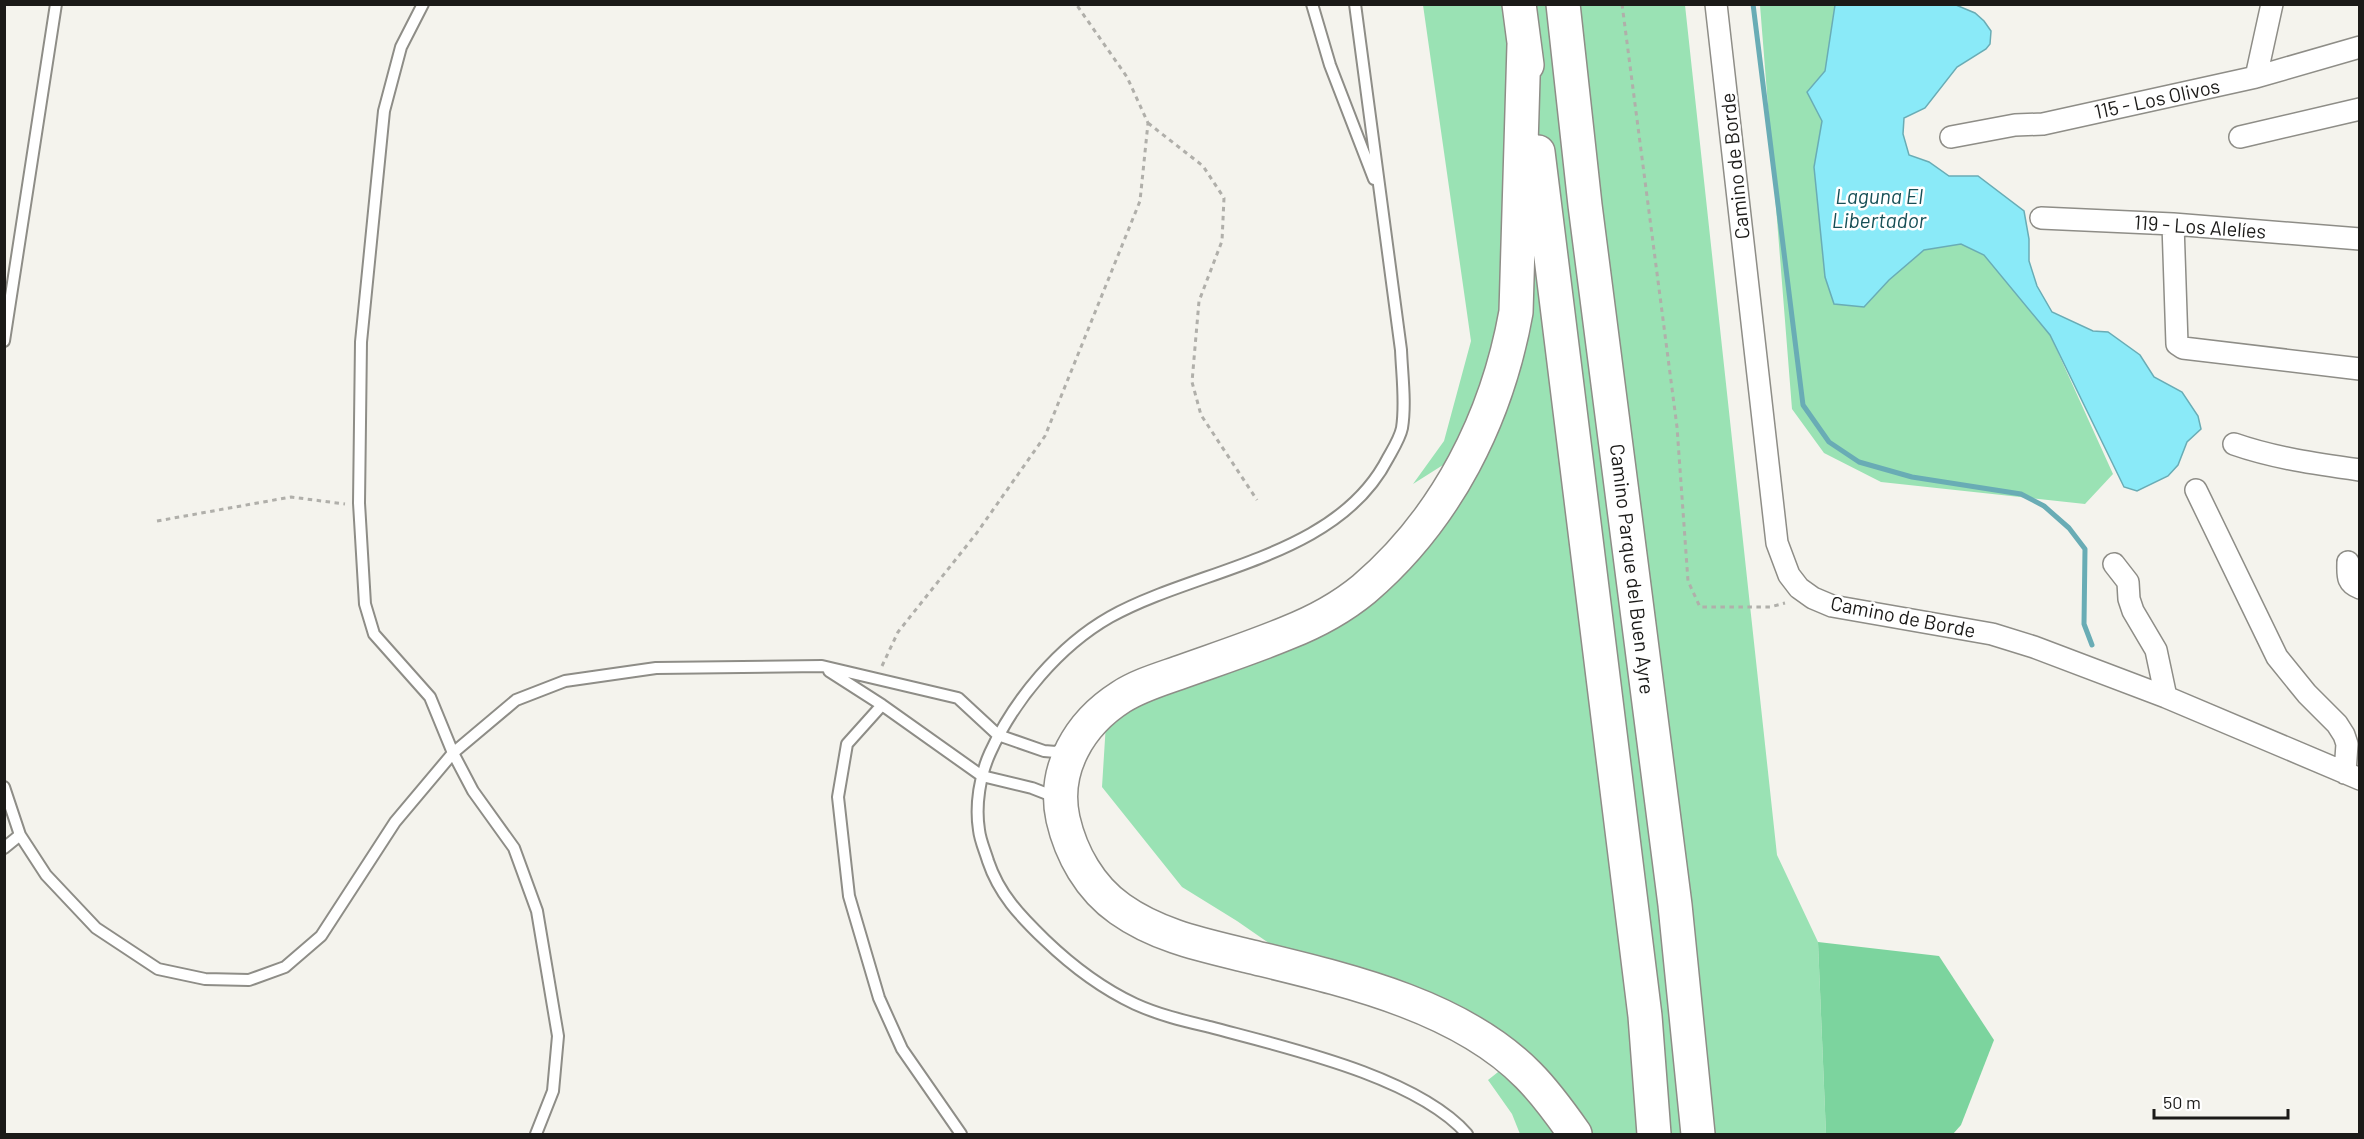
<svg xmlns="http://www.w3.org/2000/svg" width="2364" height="1139" font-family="Barlow,sans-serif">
	<rect width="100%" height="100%" fill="#f4f3ed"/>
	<path fill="#9ae2b4" d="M1423 5H1685L1777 855 1818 942 1826 1134H1520L1512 1114 1488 1080 1512 1061 1309 971 1237 921 1182 887 1102 787 1107 707 1329 614 1473 446 1413 484 1444 441 1471 341Z
		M1760 5H1835L1825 71 1807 92 1822 121 1814 167 1825 277 1864 307 1889 280 1924 250 1961 244 1984 255 2050 335 2113 474 2085 504 1881 482 1824 453 1792 409Z"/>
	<path fill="#7cd49e" d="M1818 942 1939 956 1994 1040 1961 1125 1953 1134H1826Z"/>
	<path fill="#8aeaf8" stroke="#69acb5" stroke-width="1.5" d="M1835 5H1956L1975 13 1984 21 1991 31 1990 44 1986 49 1957 67 1925 108 1904 118 1903 134 1909 155 1929 162 1949 176H1978L2024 211 2029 239V261L2037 286 2052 312 2093 331 2108 332 2140 355 2154 377 2182 392 2198 416 2201 429 2187 442 2178 465 2168 476 2137 491 2124 487 2050 335 1984 255 1961 244 1924 250 1889 280 1864 307 1834 304 1825 277 1814 167 1822 121 1807 92 1825 71Z"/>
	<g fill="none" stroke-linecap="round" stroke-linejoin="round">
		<path stroke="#69acb5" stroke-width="5" d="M1753 4 1803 405 1829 442 1859 462 1912 477 2021 494 2044 506 2069 528 2085 549 2084 624 2092 645"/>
		<defs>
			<path id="service" d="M423 4 401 47 384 111 361 342 359 503 365 604 374 634 430 697 453 753 473 791 514 848 537 911 558 1036 553 1091 536 1134
				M1312 4 1330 65 1374 179
				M1355 4 1401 350C1402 375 1406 403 1402 428 1400 438 1393 449 1388 458 1337 558 1198 568 1110 617 1059 646 1014 700 990 753 980 775 975 805 979 830 980 840 985 851 988 861 999 894 1020 916 1045 940 1070 964 1103 989 1135 1004 1159 1015 1185 1021 1210 1027 1284 1047 1416 1076 1467 1134
				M4 341 56 4
				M829 671 882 705
				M4 787 20 835 46 875 96 928 158 969 205 979 249 980 285 967 321 936 395 822 453 753 516 700 565 681 656 668 822 666 958 698 998 735 1044 751 1056 752 1067 746
				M4 848 20 835
				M961 1134 902 1049 879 998 849 896 838 797 847 744 882 705 982 776 1032 788 1050 795 1054 802"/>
			<path id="minor" d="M1716 4 1777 543 1789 575 1799 588 1813 598 1832 606 1992 634 2034 647 2166 697 2360 779
				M2256 77 2272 4
				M1951 137 2015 125 2043 124 2256 77 2360 47
				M2240 137 2360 109
				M2041 218 2173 224 2360 239
				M2173 224 2177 344 2183 348 2360 369
				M2234 444C2274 458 2317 464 2360 470
				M2196 490 2277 657 2307 694 2337 724 2344 735 2347 744 2345 773
				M2348 562C2348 575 2346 583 2360 588
				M2114 564 2128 582 2129 599 2133 611 2156 650 2166 697"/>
			<path id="motorway" d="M1519 4 1527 65
				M1563 4 1585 205 1675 905 1698 1134
				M1524 45 1516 312C1497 418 1447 518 1364 589 1341 608 1315 622 1287 633 1251 648 1214 660 1178 673 1158 680 1138 686 1121 697 1080 723 1052 769 1063 819 1071 854 1090 888 1120 909 1158 936 1203 945 1248 956 1342 979 1458 1004 1528 1075 1546 1093 1561 1114 1575 1134
				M1538 152 1645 1016 1654 1134"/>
		</defs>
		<use href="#service" stroke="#8e8d87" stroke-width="14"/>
		<use href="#minor" stroke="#8e8d87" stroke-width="24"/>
		<use href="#motorway" stroke="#8e8d87" stroke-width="36"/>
		<path stroke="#b0afaa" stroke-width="3" stroke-dasharray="4.5 4.5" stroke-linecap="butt" d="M1622 4 1677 427 1688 581 1700 607H1770L1785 603
			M1148 123 1203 166 1224 198 1222 241 1199 301 1192 382 1201 415 1257 500
			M157 521 291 497 345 504
			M882 666 898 632 976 534 1045 436 1140 201 1148 123 1127 77 1076 4"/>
		<use href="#service" stroke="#fff" stroke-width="10"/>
		<use href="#minor" stroke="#fff" stroke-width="21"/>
		<use href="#motorway" stroke="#fff" stroke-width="33"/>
	</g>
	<g text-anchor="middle" stroke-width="5" stroke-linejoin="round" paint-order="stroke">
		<g font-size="20" fill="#1b1a18" stroke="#fff">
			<text transform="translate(2157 99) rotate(-12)" y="7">115 - Los Olivos</text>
			<text transform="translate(1735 166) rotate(-96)" y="7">Camino de Borde</text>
			<text transform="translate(2200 227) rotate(4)" y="7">119 - Los Alelíes</text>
			<text transform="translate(1632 569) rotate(83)" y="7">Camino Parque del Buen Ayre</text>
			<text transform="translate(1903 617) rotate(11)" y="7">Camino de Borde</text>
		</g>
		<g font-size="21" font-style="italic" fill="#164f56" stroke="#fff">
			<text x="1879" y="204">Laguna El<tspan x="1879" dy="24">Libertador</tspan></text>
		</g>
	</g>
	<rect width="2364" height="1139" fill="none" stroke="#1b1a18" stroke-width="12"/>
	<path d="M2154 1109v9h134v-9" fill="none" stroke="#1b1a18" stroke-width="3"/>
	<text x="2163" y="1109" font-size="18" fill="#1b1a18" stroke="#ffffff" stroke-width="4.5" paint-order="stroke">50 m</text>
</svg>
